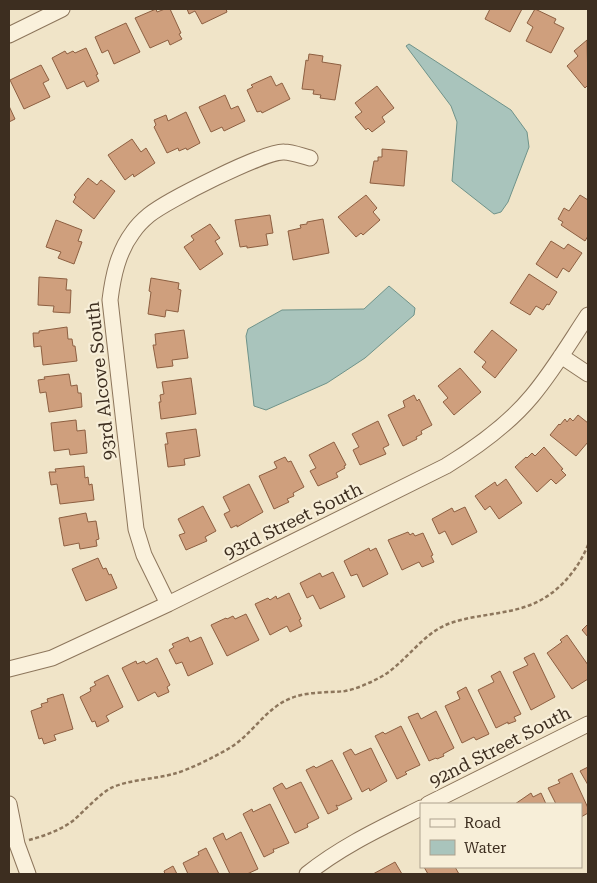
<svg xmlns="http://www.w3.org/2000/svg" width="597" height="883" font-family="'Roboto Serif',serif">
	<rect width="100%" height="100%" fill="#f0e4c8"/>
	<path fill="#a9c4bc" stroke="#6f938a" d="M409 44 511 110 527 132 529 147 508 202 501 212 494 214 452 181 457 122 451 106 406 46Z
		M389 286 415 308 414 315 365 358 327 383 266 410 254 406 246 336 248 329 282 310 364 309Z"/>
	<path fill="#cf9f7d" stroke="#8d5f41" d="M156 9 157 12 165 9H170L181 33 179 34 182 39 170 45 168 40 150 48 135 18Z
		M187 9H226L227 12 202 24 195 11 189 14Z
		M490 9H522L510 32 485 19Z
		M535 9 556 19 554 23 564 28 551 53 526 41 533 27 527 23Z
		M126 23 140 52 114 64 108 50 102 53 95 37Z
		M587 40 588 85 585 88 567 66 578 56 574 51Z
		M86 48 98 74 96 75 99 81 87 87 84 81 67 89 52 58 65 51 67 54 73 51 75 53Z
		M309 54 323 56 322 62 341 65 335 100 320 98 321 95 313 94 314 90 302 89 306 60 308 61Z
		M41 65 49 80 43 83 50 97 24 109 10 80Z
		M271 76 276 86 282 83 290 99 262 113 261 111 257 112 247 90 253 87 251 85Z
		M377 86 394 108 382 117 385 122 372 132 368 128 366 130 355 117 362 112 355 103Z
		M225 95 231 109 238 106 245 121 224 131 222 127 211 132 199 107Z
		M9 106 15 119 9 122Z
		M186 112 200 143 187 150 186 148 179 151 178 148 167 153 154 127 156 125 154 120 166 115 168 121Z
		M132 139 141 152 146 148 155 163 134 177 133 174 125 180 108 155Z
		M382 149 407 151 404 186 370 183 374 161H378V157H382Z
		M88 178 97 185 101 180 115 191 94 219 73 202 76 197 74 195Z
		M366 195 377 208 373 212 380 220 363 235 361 233 356 237 338 217Z
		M580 195 588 200V236L585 241 561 225 563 222 558 219 564 208 569 211Z
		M270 215 273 233 266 234 268 245 247 248V246L240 247 235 220Z
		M323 219 329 253 293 260 288 231 301 228 300 225 307 224V222Z
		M56 220 82 230 78 241 82 242 74 264 58 258 61 252 46 247Z
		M210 224 220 238 215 241 223 254 200 270 184 247 194 240 191 236Z
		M551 241 564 249 568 244 582 253 569 272 563 268 557 278 536 264Z
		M529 274 557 292 549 305 547 304 543 310 536 306 530 315 510 303Z
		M39 277 67 279 66 290H71L70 313 53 312 54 306 38 305Z
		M151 278 179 283 178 289 181 290 178 312 166 310 165 317 148 314 151 292 149 291Z
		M67 327 68 339H72L73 346H75L77 361 43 365 41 346 34 347 33 333H39V331Z
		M184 330 188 358 172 360 173 366 157 368 153 345H156L155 334Z
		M492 330 517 350 495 378 482 367 486 362 474 352Z
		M460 368 481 392 454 415 443 402 448 398 438 386Z
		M69 374 71 386 77 385 78 393H81L82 407 49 412 46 392 40 393 38 380 45 379 44 377Z
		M191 378 196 414 161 419 159 402H161L160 395 164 394 162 382Z
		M414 395 417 401 419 399 432 425 421 431 422 434 416 437 417 439 403 446 388 415 405 407 403 401Z
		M578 415 588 423V442L576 456 550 435 559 424 560 425 565 419 567 422 570 418 573 421Z
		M76 420 77 431 85 430 87 453 70 455 69 449 54 451 51 423Z
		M378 421 389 445 383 448 386 454 360 465 353 450 359 447 352 434Z
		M196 429 200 456 184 459 185 465 168 467 165 444H168L166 433Z
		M334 442 346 465 344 466 345 468 336 473 338 477 318 486 310 471 316 468 309 455Z
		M544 447 563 469 561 470 566 475 556 484 551 479 537 492 515 467 526 457 527 458 532 453 535 456Z
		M285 457 288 462 291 461 304 487 293 493 294 496 287 499 289 502 274 509 259 476 277 468 274 462Z
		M84 466 85 478 88 477 89 485 92 484 94 500 60 504 57 484 51 485 49 472H56L55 469Z
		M506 479 522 503 499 519 490 506 485 510 475 496 495 482 497 486Z
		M249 484 263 512 237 527V525L231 528 224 514 230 511 223 497Z
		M203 506 216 531 205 537 207 541 186 550 179 535 185 533 178 519Z
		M465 507 477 532 452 545 445 531 439 534 432 519 452 508 454 512Z
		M86 513 88 522 96 521 99 539 96 540 97 546 80 549 79 543 64 546 59 518Z
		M408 532 410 535 413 533 415 536 423 533 433 555 431 556 434 562 422 567 419 562 402 570 388 540Z
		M369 548 370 551 376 548 388 574 363 587 357 574 351 576 344 561Z
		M98 558 103 569 106 568 109 575 111 574 117 588 86 601 72 569Z
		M333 572 345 597 320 609 313 595 307 598 300 583 320 573 322 577Z
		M289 593 301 619 299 620 302 626 290 632 287 626 270 635 255 604 268 598 270 600 276 596 277 599Z
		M246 614 259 640 227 656 211 625 226 618 227 619 233 616 235 619Z
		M588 624V637L582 630Z
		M567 635 588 665V679L572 689 547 653 562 642 560 640Z
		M188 637 190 642 201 637 213 664 188 676 182 662 176 664 169 650 174 647 172 644Z
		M534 653 555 697 531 710 513 672 528 665 524 658Z
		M157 658 170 685 167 687 169 692 158 697 155 692 138 701 122 668 136 661 137 664 144 661 146 664Z
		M500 671 521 714 514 717 516 721 508 724V722L496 728 478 690 494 682 491 676Z
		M108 675 123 707 106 716 109 721 97 727 95 721 92 722 80 697 91 691 90 688 96 685 94 682Z
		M466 687 489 734 476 740 474 737 462 743 445 706 460 699 457 692Z
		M63 694 73 729 54 735 56 740 44 744 42 738 39 739 31 711 42 707 41 704 48 702 47 699Z
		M436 711 454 748 443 754 444 756 437 759 436 758 429 761 408 717 418 713 421 719Z
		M401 726 420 765 405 772 407 774 397 779 375 736 383 732 385 734Z
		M371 748 387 781 370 791 369 788 362 792 343 753 351 749 355 755Z
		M332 760 352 799 338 806 336 805 338 809 328 814 306 770 314 766 316 768Z
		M588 767V785L580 771Z
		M572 773 588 808V813L581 817V804H556L548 788 560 783 558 780Z
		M301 782 319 818 307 824 308 827 295 833 273 788 282 783 286 789Z
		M531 793 533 797 541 793 546 804H515Z
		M270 804 289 843 275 849H273L274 852 264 857 243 814 252 809 253 812Z
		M241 832 258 869 247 874H230L213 838 223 833 226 840Z
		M206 848 219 874H188L183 863 199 855 198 852Z
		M395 862 402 874H373Z
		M173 866 177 874H165L164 871Z
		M424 867H455L459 874H428Z"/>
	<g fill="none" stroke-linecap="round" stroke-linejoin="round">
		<defs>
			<path id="street" d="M9 35 62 9
				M561 356 588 374
				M168 604 144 555 136 529 110 300C113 276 118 252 133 232 137 226 143 220 149 215 166 201 264 151 284 152 292 152 302 156 310 158
				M9 669 52 658 168 604 446 466C477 447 508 425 532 396 553 371 570 342 588 315
				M9 804 17 844 28 874
				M428 804 588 724
				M307 874C342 846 381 828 421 808"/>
		</defs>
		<use href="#street" stroke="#8d765c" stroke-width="17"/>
		<path stroke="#8d765c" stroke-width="2.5" stroke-dasharray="4 2.5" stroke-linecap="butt" d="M29 840C44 836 61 830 74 820 83 812 102 792 111 788 127 780 155 779 173 774 189 770 214 757 228 749 251 736 265 709 289 699 307 691 327 693 345 691 356 689 367 684 377 679 404 666 420 635 448 624 480 612 517 616 546 597 565 585 580 565 588 545"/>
		<use href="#street" stroke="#faf1dc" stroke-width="15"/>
	</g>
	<g text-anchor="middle" stroke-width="4.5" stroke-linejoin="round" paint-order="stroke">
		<g font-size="18" fill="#3d2e20" stroke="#f7eed8">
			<text transform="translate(101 381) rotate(-96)" y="6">93rd Alcove South</text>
			<text transform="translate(293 521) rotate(-26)" y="6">93rd Street South</text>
			<text transform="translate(500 747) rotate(-27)" y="6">92nd Street South</text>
		</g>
	</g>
	<rect width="597" height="883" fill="none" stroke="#3d2e20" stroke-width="20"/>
	<rect x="420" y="803" width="162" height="65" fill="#f7eed8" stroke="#ada18e"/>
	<rect x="430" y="819" width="25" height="8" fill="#faf1dc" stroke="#ada18e"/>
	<text x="464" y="828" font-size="15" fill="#3d2e20">Road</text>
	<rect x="430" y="840" width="25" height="15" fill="#a9c4bc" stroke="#ada18e"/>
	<text x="464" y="853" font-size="15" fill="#3d2e20">Water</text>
</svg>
